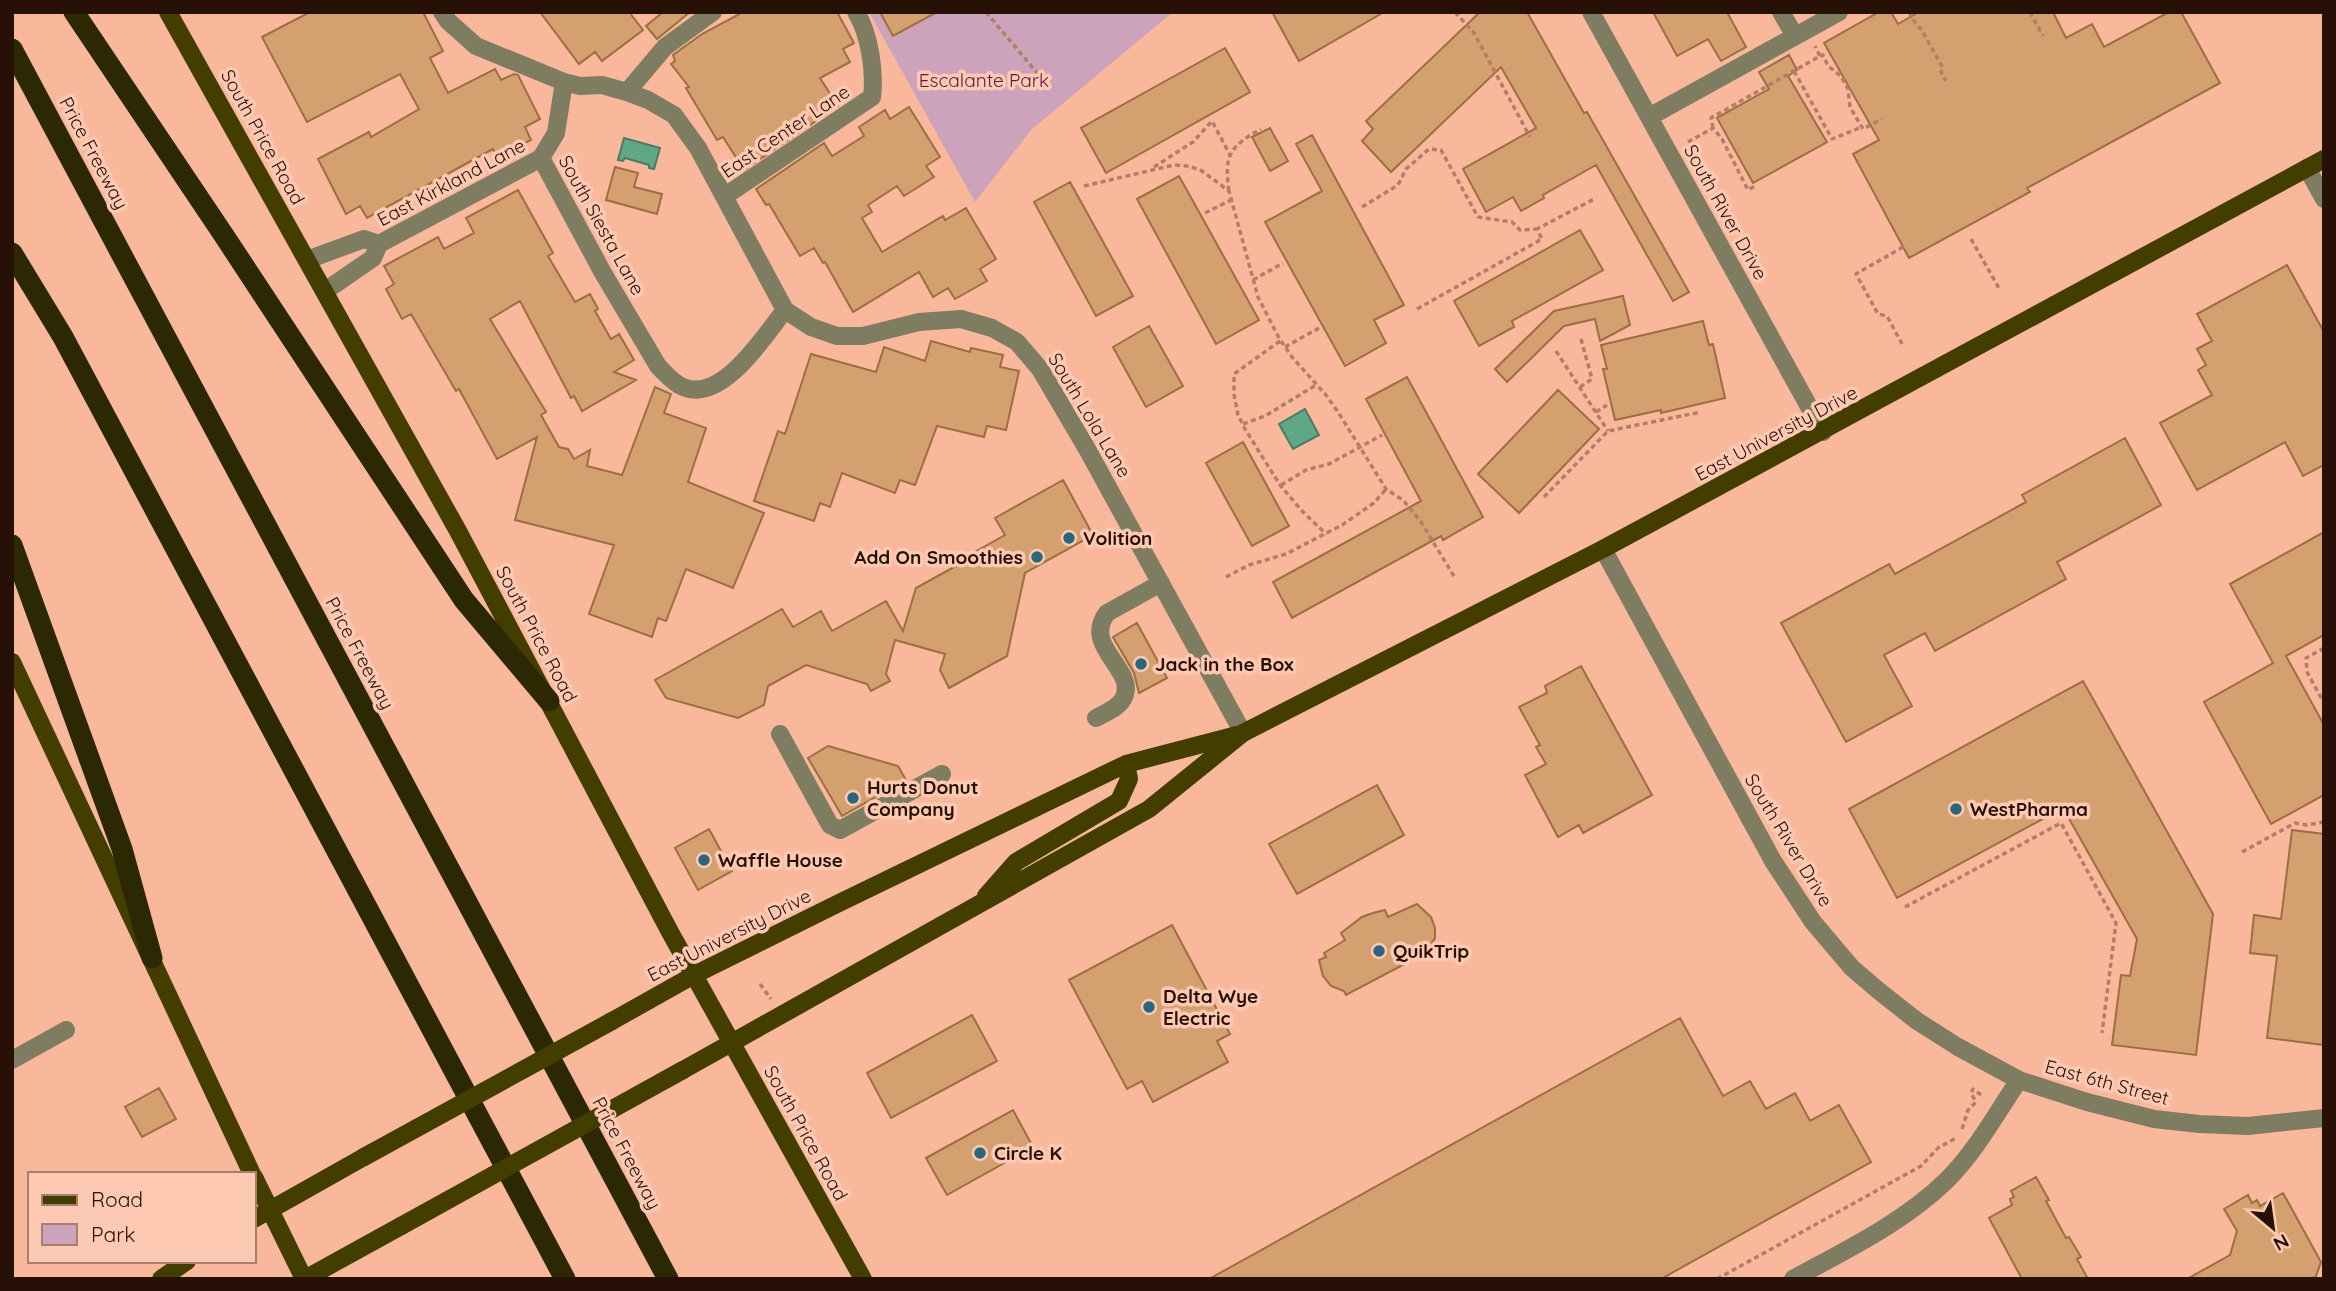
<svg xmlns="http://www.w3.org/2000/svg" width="2336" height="1291" font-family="Quicksand,sans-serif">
	<rect width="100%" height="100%" fill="#f9b89c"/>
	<path fill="#cca3ba" d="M869 12H1173L1031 130 975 202Z"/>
	<path fill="#5ea888" stroke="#4e7a61" stroke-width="2" d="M624 138 660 148 654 169 649 168V165L625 158 623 161 618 160Z
		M1305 409 1319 435 1293 449 1279 424Z"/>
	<path fill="#d4a070" stroke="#9c6e40" stroke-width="2" d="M310 12H423L443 51 430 58 448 93 495 69 501 80 514 74 518 75 540 119 525 127 531 140 497 157 493 149 367 218 360 206 346 214 318 159 369 132 371 137 419 109 400 74 307 122 262 37Z
		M540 12H629L643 30 602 61 595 52 579 64Z
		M663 12H690L657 39 646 26Z
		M743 12H837L854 43 843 49 850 62 820 78 838 106 744 170 723 137 717 140 686 88 689 87 671 64 675 61 673 55 702 34Z
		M880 12H937L893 36Z
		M1272 12H1384L1299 61Z
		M1480 12H1527L1584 113 1587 112 1689 292 1673 301 1596 165 1543 195 1544 198 1521 211 1513 197 1486 212 1463 169 1536 128 1501 67 1391 172 1362 141 1373 129 1366 121Z
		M1653 12H1727L1746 47 1721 61 1708 39 1677 56Z
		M1879 12H1891L1898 24 1919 12H2053L2066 38 2092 24 2104 47 2169 12H2181L2220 83 2027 188 2030 192 1909 258 1853 154 1879 140 1824 43Z
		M1225 48 1250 92 1106 173 1081 128Z
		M1789 55 1797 70 1788 76 1827 142 1753 183 1717 118 1769 89 1759 72Z
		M909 107 940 157 926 166 934 177 904 196 897 186 868 205 872 212 862 218 882 252 943 216 945 220 966 208 996 259 980 269 987 281 955 299 948 288 933 297 919 272 853 312 825 262 823 263 814 248 800 256 769 204 766 205 756 189 824 143 832 156 864 136 859 127 885 110 890 119Z
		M1270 128 1288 161 1270 171 1252 137Z
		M1312 135 1404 305 1374 320 1386 343 1345 366 1265 222 1322 191 1296 144Z
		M615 167 638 173 634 187 662 194 657 214 606 200Z
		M1179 176 1259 320 1216 344 1137 199Z
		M1070 182 1133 296 1096 316 1034 202Z
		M518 190 553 253 548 256 575 302 590 294 598 309 595 311 611 339 619 334 634 360 614 372 636 380 582 411 574 396 571 398 520 301 490 319 546 412 541 415 559 447 568 449 574 459 590 450 587 466 622 475 655 387 671 394 664 413 706 428 688 482 764 513 733 588 686 569 666 621 658 618 652 637 589 614 614 545 515 520 537 437 497 459 459 389 456 391 411 314 402 319 386 289 394 284 384 266 438 237 444 249 474 233 466 218Z
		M1580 230 1603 270 1512 321 1514 327 1479 346 1454 301Z
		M2287 265 2324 332V465L2303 476 2285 442 2197 490 2160 423 2212 395 2198 370 2206 365 2197 349 2212 341 2197 314Z
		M1623 296 1630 325 1600 341 1595 319 1564 326 1507 382 1495 369 1554 311Z
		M1703 321 1709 345 1713 344 1725 398 1661 413V410L1615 420 1603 369H1607L1601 345Z
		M1149 326 1183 386 1146 407 1113 347Z
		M931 341 970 352 971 348 1003 355 1000 367 1019 371 1006 430 987 426 984 437 937 426 915 485 900 480 895 493 842 473 830 507 820 503 814 521 754 501 778 431 785 434 811 354 876 372 884 347 925 361Z
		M1407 377 1483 517 1443 540 1441 536 1292 618 1273 582 1421 501 1366 399Z
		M1558 390 1599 429 1519 513 1478 474Z
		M2125 438 2161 505 2057 562 2066 579 1935 651 1925 633 1884 655 1912 706 1846 742 1781 623 1889 564 1895 574 2026 502 2022 495Z
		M1243 442 1289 526 1252 546 1206 463Z
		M1063 480 1093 535 1025 573 1007 656 949 688 940 670 945 654 895 640 886 674 890 681 871 691 867 684 806 665 768 686 764 705 738 718 666 698 655 680 782 609 793 627 821 611 832 631 886 601 903 631 916 588 974 556 973 553 1005 535 995 518Z
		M2324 532V635L2286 656 2324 725V795L2271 824 2204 702 2273 663 2230 584Z
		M1137 623 1167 678 1139 693 1134 673 1113 637Z
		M1581 666 1652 795 1583 833 1579 825 1558 837 1525 775 1546 764 1536 747 1540 745 1519 707 1547 693 1545 686Z
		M2083 681 2213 914 2196 1055 2112 1045 2121 975 2130 976 2137 939 2063 808 1897 898 1849 809Z
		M828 746 898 766 906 780 842 816 808 758Z
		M1377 785 1404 835 1297 894 1269 844Z
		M709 829 732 871 698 890 675 848Z
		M2292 830 2324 834V1045L2267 1038 2277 956 2250 953 2254 915 2281 919Z
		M1417 904 1431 917 1435 928V938L1432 943 1435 948 1346 995 1344 991 1331 986 1323 976 1319 960 1326 957 1324 953 1345 940 1341 933 1362 917 1373 913 1385 910 1388 917Z
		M1172 925 1230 1034 1217 1041 1228 1062 1153 1102 1142 1081 1127 1089 1069 980Z
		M972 1015 997 1061 891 1118 867 1073Z
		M1680 1018 1723 1096 1750 1081 1766 1109 1795 1093 1810 1121 1839 1105 1871 1162 1661 1279H1209Z
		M159 1088 176 1119 142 1137 125 1107Z
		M1013 1110 1033 1147 947 1195 926 1158Z
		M2036 1177 2049 1200 2046 1201 2066 1238 2069 1237 2081 1257 2077 1259 2088 1279H2022L1989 1218 2012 1205 2010 1199 2014 1197 2011 1191Z
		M2283 1193 2321 1262 2316 1276 2311 1279H2187L2230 1255 2237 1231 2224 1209 2248 1195 2252 1203 2257 1200 2260 1206Z"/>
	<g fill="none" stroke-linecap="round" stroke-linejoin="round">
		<path stroke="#b17f69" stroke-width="3.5" stroke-dasharray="5 3.5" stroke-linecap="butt" d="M986 12 1048 86
			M1455 12 1474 33 1530 137
			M1899 12H1901
			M1909 12 1917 26 1921 29 1943 68 1941 72 1946 81
			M2030 12 2043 36
			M1820 56 1823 55 1828 66 1841 76 1848 89 1850 107 1863 129 1882 119
			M1794 71 1832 139 1862 127
			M1713 128 1711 118 1820 56 1815 46
			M1688 142 1713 128 1722 139 1748 190 1755 186
			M1154 167 1193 142 1212 121 1230 155
			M1084 186 1174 165 1189 166 1202 171 1229 191 1258 297 1279 338 1292 357 1326 395 1338 412 1386 489 1404 501 1421 522 1455 578
			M1229 191C1224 155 1229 147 1261 129
			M1362 207 1398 185 1406 169 1429 149 1441 150 1478 217 1512 222 1520 230 1537 229
			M1205 213 1231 200
			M1971 239 2000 290
			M1253 280 1283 263
			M1417 309 1542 239 1537 229 1596 198
			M1280 341 1234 374V394L1238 415 1245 429 1280 485 1302 511 1326 534
			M1902 344 1887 316 1878 314 1856 274 1903 247
			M1285 347 1319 328
			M1556 351 1608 431
			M1580 387 1592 379 1581 339
			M1596 412 1607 405
			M1243 424 1265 416 1316 385
			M1281 485 1306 470 1329 464 1382 435
			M1544 497 1608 431 1701 412
			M1226 577 1249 565 1286 554 1342 525 1374 503 1386 489
			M2324 648 2306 658 2307 672 2324 703
			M2242 852 2295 823 2307 825 2324 822
			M1905 907 2061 823 2116 923 2102 1033
			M760 984 771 999
			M1962 1129 1968 1110 1976 1102 1971 1093 1973 1089 1984 1097
			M1717 1279 1921 1166 1938 1148 1956 1138"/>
		<path stroke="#7e7c61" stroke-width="18" d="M442 12 448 21 476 46 564 82 556 133 541 158 603 273 658 366C665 373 673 383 683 387 722 404 765 335 785 310
			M1591 12 1823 432
			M1781 12 1795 36
			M564 82 580 86 602 85 627 92 648 100 674 115 698 148 785 310 811 327 837 336H863L919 322 961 319 992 328 1017 342 1040 369 1087 449 1243 733
			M627 92 665 47 713 12
			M1649 117 1839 12
			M2307 168 2324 199
			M725 196 872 97C875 72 870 35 856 12
			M379 244 541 158
			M307 260 364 239 379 244 373 258 325 291
			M1603 549 1773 861 1813 922 1852 968 1879 991 1917 1021 1958 1047 2019 1080 2087 1102 2154 1119 2199 1124 2248 1126 2324 1118
			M1096 718C1105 713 1118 708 1123 699 1139 670 1081 647 1107 613L1161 583
			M780 734 830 825 840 830 942 774
			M12 1060 66 1030
			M1793 1279C1846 1250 1903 1223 1947 1180 1976 1151 1996 1114 2019 1080"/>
		<path stroke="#433d00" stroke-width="18" d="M168 12 458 531 670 932 863 1279
			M12 662 252 1174
			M986 896 1016 862 1119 801 1129 779 1126 764
			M612 1021 694 975 839 903 1126 764 1237 735
			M683 1070 1149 809 1243 733 1603 549 2324 159
			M254 1177 304 1279
			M254 1219 364 1157
			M161 1279 187 1261
			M305 1279 401 1226"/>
		<path stroke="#2b2803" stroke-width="21" d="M74 12 225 237 464 600 549 701
			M12 49 668 1279
			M12 253 63 337 565 1279
			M12 545 122 849 152 958"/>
		<path stroke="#433d00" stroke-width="18" d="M364 1157 612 1021
			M401 1226 683 1070"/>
	</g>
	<g fill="#28677c" stroke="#fec9b2" stroke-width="2.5">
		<circle cx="1069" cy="538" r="7"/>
		<circle cx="1037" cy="557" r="7"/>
		<circle cx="1141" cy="664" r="7"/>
		<circle cx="853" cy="798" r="7"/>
		<circle cx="1956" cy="809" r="7"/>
		<circle cx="704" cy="860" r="7"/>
		<circle cx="1379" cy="951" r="7"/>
		<circle cx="1149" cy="1007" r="7"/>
		<circle cx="980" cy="1153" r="7"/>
	</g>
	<g text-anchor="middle" stroke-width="7" stroke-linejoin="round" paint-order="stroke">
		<g font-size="19" fill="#5f1647" stroke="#fec9b2">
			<text x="984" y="87">Escalante Park</text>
		</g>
		<g font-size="19" fill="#271006" stroke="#fec9b2">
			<text transform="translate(785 131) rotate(-34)" y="7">East Center Lane</text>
			<text transform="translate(263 137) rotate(61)" y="7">South Price Road</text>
			<text transform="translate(94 153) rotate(62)" y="7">Price Freeway</text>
			<text transform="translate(451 182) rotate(-28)" y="7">East Kirkland Lane</text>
			<text transform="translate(1726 212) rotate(61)" y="7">South River Drive</text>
			<text transform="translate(602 225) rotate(61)" y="7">South Siesta Lane</text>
			<text transform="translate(1090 415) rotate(59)" y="7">South Lola Lane</text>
			<text transform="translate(1776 433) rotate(-28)" y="7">East University Drive</text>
			<text transform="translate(537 634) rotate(62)" y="7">South Price Road</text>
			<text transform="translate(360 653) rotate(62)" y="7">Price Freeway</text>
			<text transform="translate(1789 840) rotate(59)" y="7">South River Drive</text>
			<text transform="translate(729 935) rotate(-27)" y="7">East University Drive</text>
			<text transform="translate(2107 1082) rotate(15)" y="7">East 6th Street</text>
			<text transform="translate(806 1133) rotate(61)" y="7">South Price Road</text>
			<text transform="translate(627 1153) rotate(62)" y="7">Price Freeway</text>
		</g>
		<g font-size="19" font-weight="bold" fill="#271006" stroke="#fec9b2" text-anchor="start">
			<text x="1083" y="545">Volition</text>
			<text x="1023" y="564" text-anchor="end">Add On Smoothies</text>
			<text x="1155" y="671">Jack in the Box</text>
			<text x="867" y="794">Hurts Donut<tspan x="867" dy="22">Company</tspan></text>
			<text x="1970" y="816">WestPharma</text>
			<text x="718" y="867">Waffle House</text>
			<text x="1393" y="958">QuikTrip</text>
			<text x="1163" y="1003">Delta Wye<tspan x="1163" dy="22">Electric</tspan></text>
			<text x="994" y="1160">Circle K</text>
		</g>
	</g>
	<rect width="2336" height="1291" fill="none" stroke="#271006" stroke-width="28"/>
	<rect x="28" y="1172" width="228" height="91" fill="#fec9b2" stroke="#a87f6d" stroke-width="2"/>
	<rect x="42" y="1195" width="35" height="10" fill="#433d00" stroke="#a87f6d" stroke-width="2"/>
	<text x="91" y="1207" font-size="21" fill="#271006">Road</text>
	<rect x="42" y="1224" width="35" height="21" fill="#cca3ba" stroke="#a87f6d" stroke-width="2"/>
	<text x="91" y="1242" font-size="21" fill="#271006">Park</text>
	<g transform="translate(2273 1228) rotate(151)" stroke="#fec9b2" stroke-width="5" paint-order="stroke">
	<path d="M0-5L12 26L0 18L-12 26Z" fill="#271006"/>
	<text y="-10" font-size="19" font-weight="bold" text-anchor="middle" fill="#271006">N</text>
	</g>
</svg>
